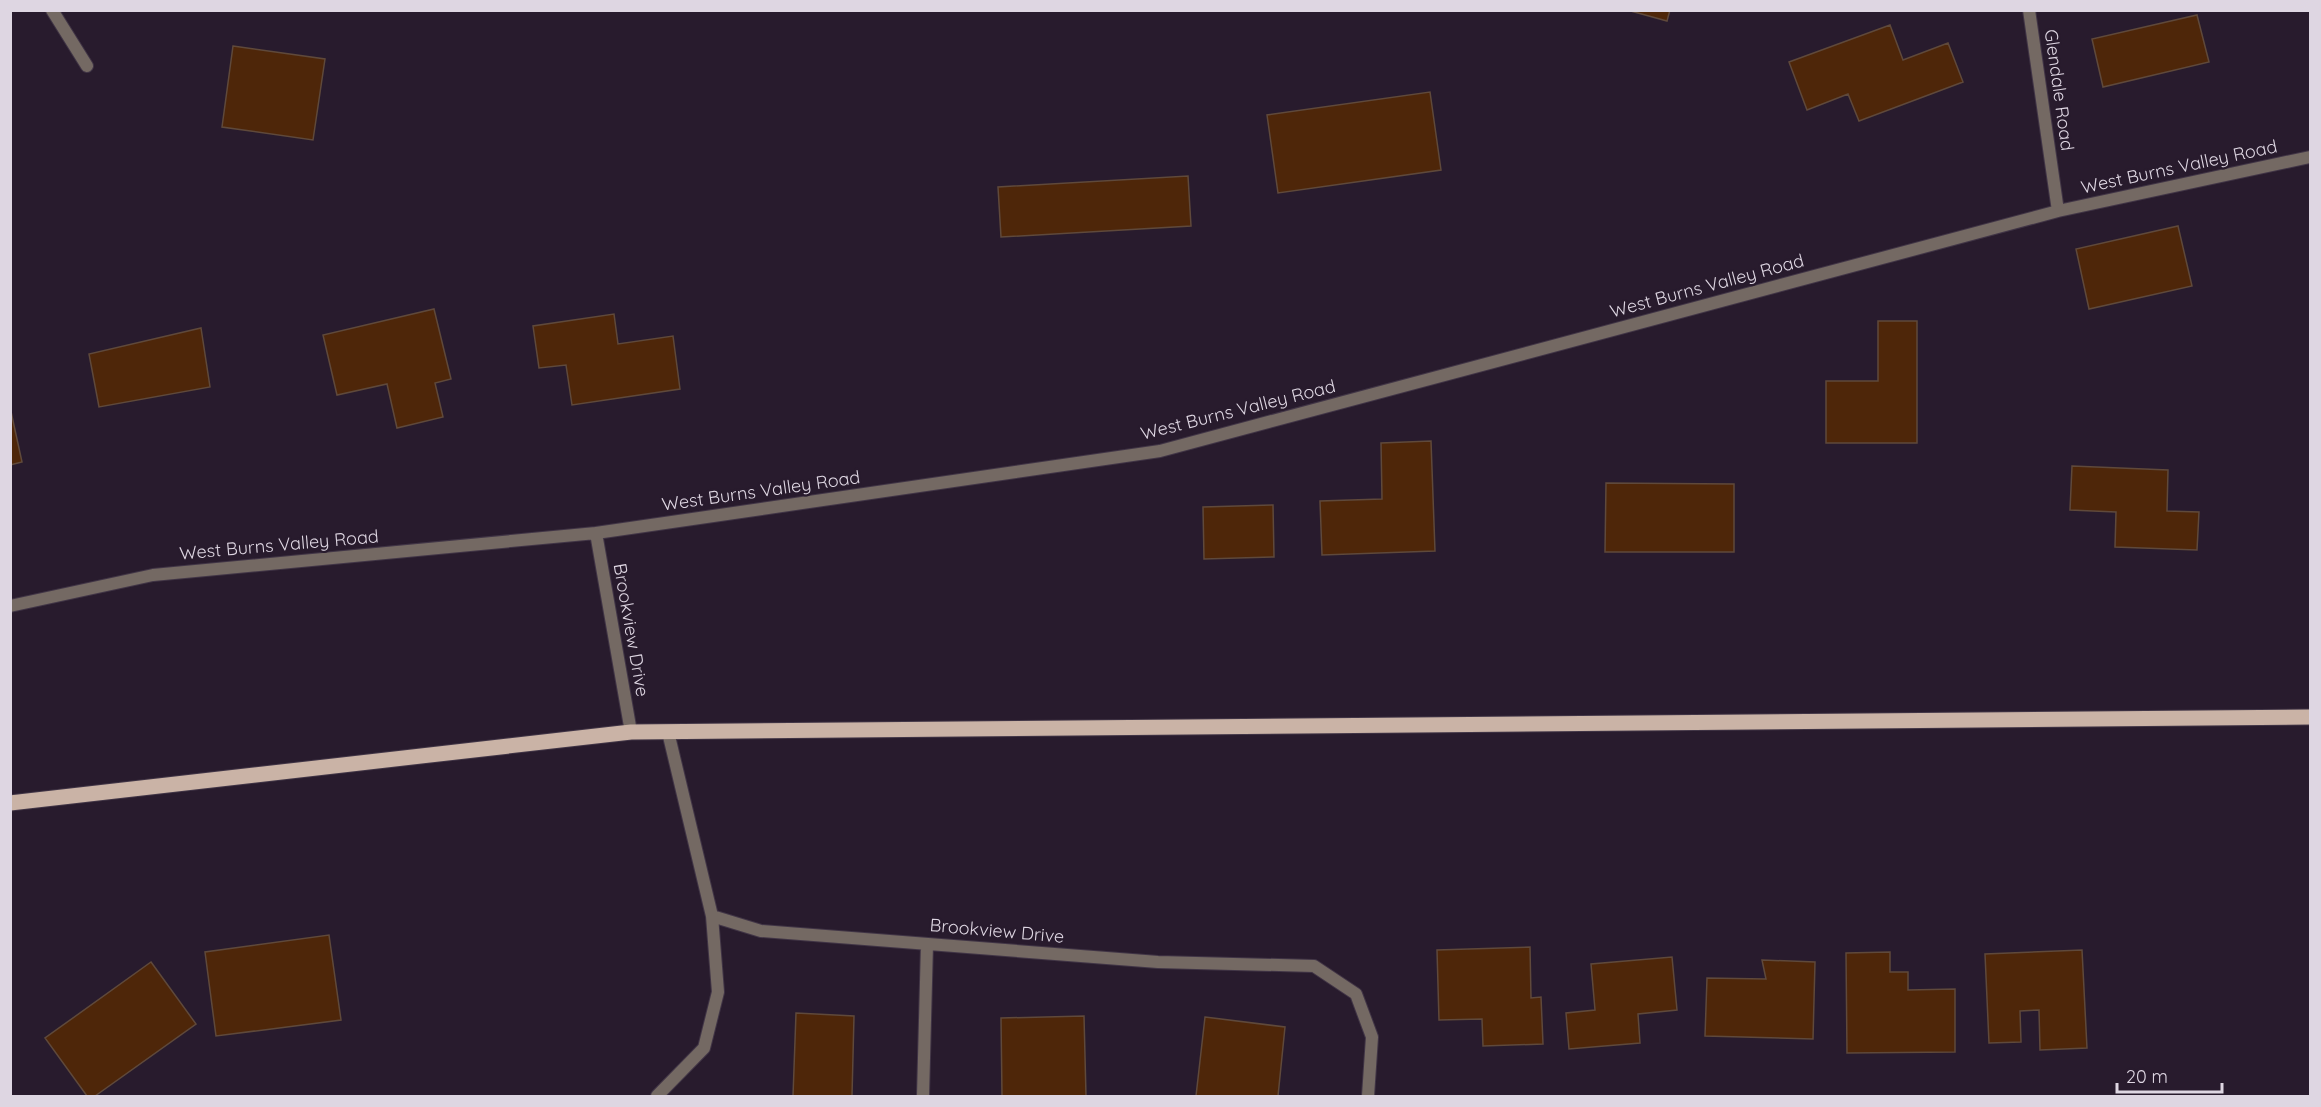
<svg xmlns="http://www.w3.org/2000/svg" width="2321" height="1107" font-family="Quicksand,sans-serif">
	<rect width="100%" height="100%" fill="#281b2d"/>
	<path fill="#4e2609" stroke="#5f493b" stroke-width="1.5" d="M1627 10H1670L1667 21Z
		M2197 15 2209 62 2103 87 2092 39Z
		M1890 25 1903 60 1948 43 1963 82 1859 121 1848 94 1807 110 1789 62Z
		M233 46 325 59 313 140 222 127Z
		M1430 92 1441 170 1278 193 1267 115Z
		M1188 176 1191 226 1001 237 998 187Z
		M2178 226 2192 286 2089 309 2076 249Z
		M434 309 451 379 435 383 443 417 397 428 387 384 337 395 323 335Z
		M614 314 618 344 673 336 680 389 572 405 566 365 539 368 533 326Z
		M1878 321H1917V443H1826V381H1878Z
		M201 328 210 387 99 407 89 354Z
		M10 407 22 462 10 465Z
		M1431 441 1435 551 1322 555 1320 501 1382 499 1381 443Z
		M2072 466 2168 470 2167 511 2199 512 2197 550 2115 547 2116 512 2070 510Z
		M1606 483 1734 484V552H1605Z
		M1273 505 1274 557 1204 559 1203 507Z
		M329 935 341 1020 216 1036 205 952Z
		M1530 947 1531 998 1541 997 1543 1044 1483 1046 1482 1019 1439 1020 1437 950Z
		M2082 950 2087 1048 2040 1050 2039 1010 2020 1011 2021 1042 1989 1043 1985 954Z
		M1890 952V972H1908V990L1955 989V1052L1847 1053 1846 953Z
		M1672 957 1677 1010 1638 1014 1640 1043 1569 1049 1566 1013 1595 1010 1591 964Z
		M1762 960 1815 962 1813 1039 1705 1036 1707 978 1766 979Z
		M151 962 196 1024 95 1096H87L45 1038Z
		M796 1013 854 1016 852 1096H793Z
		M1084 1016 1086 1096H1002L1001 1018Z
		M1205 1017 1285 1027 1278 1096H1196Z"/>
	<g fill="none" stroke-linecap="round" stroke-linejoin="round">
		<defs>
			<path id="minor" d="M52 10 87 66
				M2029 10 2058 211
				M596 533 631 732
				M10 606 153 575 596 533 1160 451 2058 211 2310 157
				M668 732 712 916 761 931 1158 962 1314 966 1356 994 1372 1037 1368 1096
				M657 1096 704 1048 718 992 712 916
				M923 1096 927 944"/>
			<path id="primary" d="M10 803 631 732 2310 717"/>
		</defs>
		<use href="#minor" stroke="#413546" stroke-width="14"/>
		<use href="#primary" stroke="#413546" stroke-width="17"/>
		<use href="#minor" stroke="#746963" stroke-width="12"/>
		<use href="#primary" stroke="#cab3a6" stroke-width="15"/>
	</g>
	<g text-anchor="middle" stroke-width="4.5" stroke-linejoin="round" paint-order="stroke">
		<g font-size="18" fill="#ded6e2" stroke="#281b2d">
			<text transform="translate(2059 90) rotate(82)" y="6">Glendale Road</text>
			<text transform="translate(2179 167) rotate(-12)" y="6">West Burns Valley Road</text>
			<text transform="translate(1707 286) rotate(-15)" y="6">West Burns Valley Road</text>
			<text transform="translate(1238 410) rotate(-14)" y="6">West Burns Valley Road</text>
			<text transform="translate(761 491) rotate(-8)" y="6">West Burns Valley Road</text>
			<text transform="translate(279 545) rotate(-5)" y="6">West Burns Valley Road</text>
			<text transform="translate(631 630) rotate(80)" y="6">Brookview Drive</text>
			<text transform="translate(997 931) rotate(5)" y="6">Brookview Drive</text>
		</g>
	</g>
	<rect width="2321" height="1107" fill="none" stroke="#ded6e2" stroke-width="24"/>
	<path d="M2117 1083v9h105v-9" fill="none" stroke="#ded6e2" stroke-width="3"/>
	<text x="2126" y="1083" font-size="18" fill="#ded6e2" stroke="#281b2d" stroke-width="4.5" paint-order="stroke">20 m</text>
</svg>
